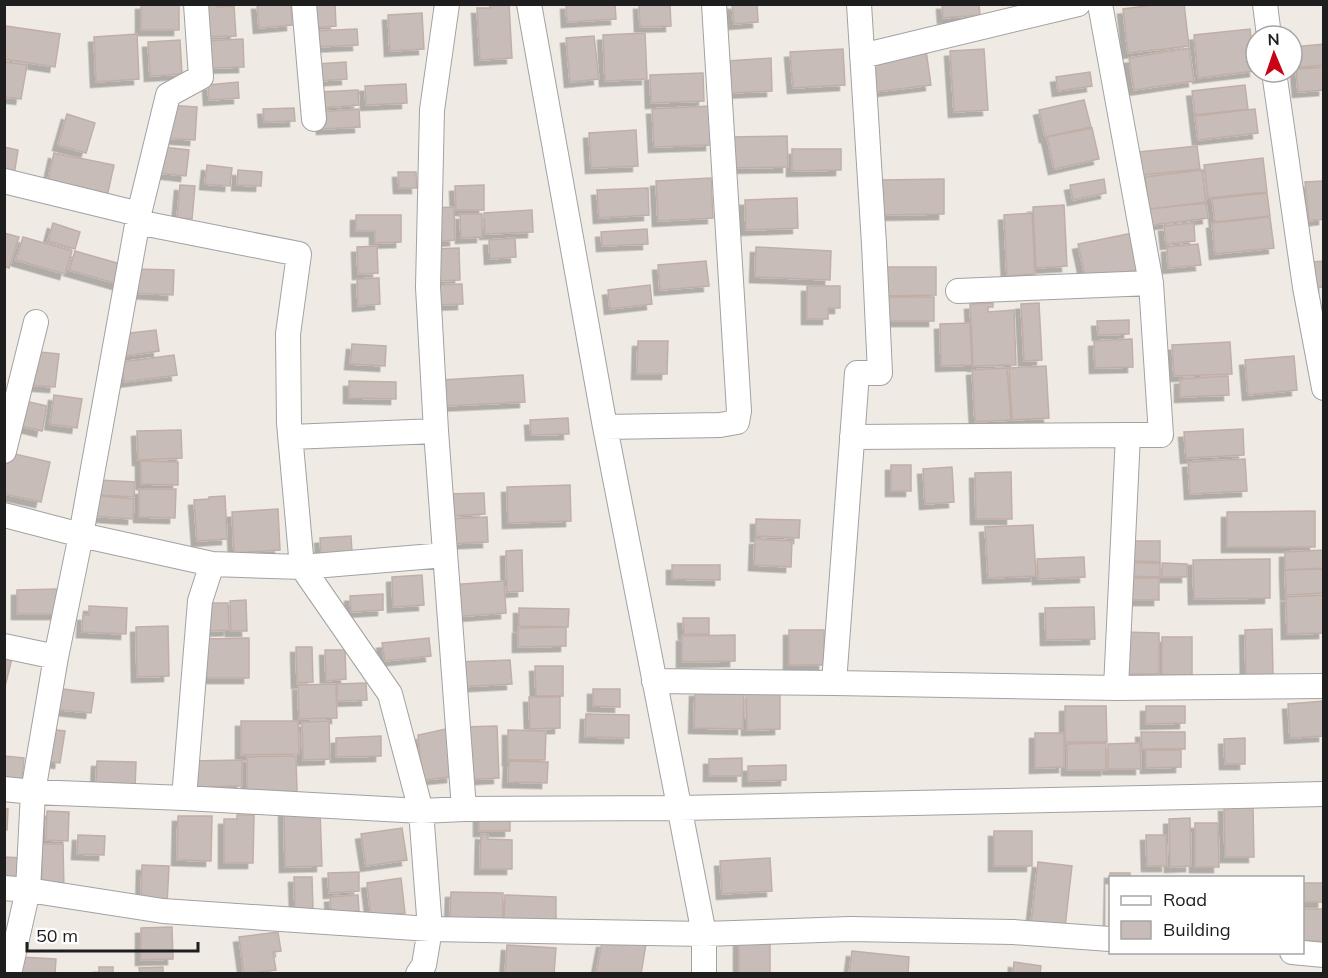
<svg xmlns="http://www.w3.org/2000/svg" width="1328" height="978" font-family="Mulish,sans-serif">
	<defs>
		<filter id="shadow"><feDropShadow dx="-5.5" dy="5.5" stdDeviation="0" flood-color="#0004"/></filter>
	</defs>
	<rect width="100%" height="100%" fill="#efeae4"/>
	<path fill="#c7bcb7" stroke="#c1afa7" stroke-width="1.5" filter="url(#shadow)" d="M141 4H179V30H141Z
		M200 4H217V7L234 6 236 36 202 37Z
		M257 4H291L292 25 259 28Z
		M307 4H335L336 26 309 28Z
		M490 4H509L512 58 480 60 477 8H490Z
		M566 4H615L616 19 567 22Z
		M639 4H670L671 26 640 27Z
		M732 4H757L758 22 734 24Z
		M942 4H979L980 15 943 18Z
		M1161 4H1184L1189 46 1128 53 1123 9Z
		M422 13 424 49 390 51 388 15Z
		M6 26 60 34 55 67 4 59V36Z
		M357 29 358 45 315 47 314 31Z
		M1250 29 1255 71 1198 78 1194 35Z
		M645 33 647 79 605 81 603 35Z
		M137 34 139 79 96 82 94 37Z
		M594 36 599 79 570 82 566 38Z
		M243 39 244 67 205 68 204 41Z
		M180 40 182 74 150 76 148 42Z
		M1324 44V65L1295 68 1293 47Z
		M1189 48 1194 81 1134 90 1129 58Z
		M843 49 845 85 793 88 790 52Z
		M984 49 988 110 954 112 950 51Z
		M926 50 931 85 875 92 871 57Z
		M771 58 772 91 729 93 728 61Z
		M4 62 27 65 21 99 4 97Z
		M346 62 347 79 318 81 317 64Z
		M1324 67V90L1298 92 1296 69Z
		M1090 72 1092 86 1058 91 1056 77Z
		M703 73 704 101 651 103 650 75Z
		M238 82 239 98 209 100 208 85Z
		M406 84 407 103 366 105 365 86Z
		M1245 85 1248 109 1195 115 1192 91Z
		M358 90 359 105 320 108 319 92Z
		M1084 100 1091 127 1045 137 1039 110Z
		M166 105 197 107 195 140 164 138Z
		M710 106 711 145 654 147 652 109Z
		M294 108 295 121 264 122 263 109Z
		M359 109 360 127 322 129 321 112Z
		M1255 109 1258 133 1198 140 1195 116Z
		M67 114 95 123 86 153 58 145Z
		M1092 128 1099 159 1054 169 1047 137Z
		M636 130 638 166 591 168 589 133Z
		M787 136 788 167 730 168 729 137Z
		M1197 146 1200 169 1142 175 1139 152Z
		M4 147 18 150 14 175 4 173Z
		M163 147 189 150 186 176 160 173Z
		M792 149H841V170L792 171Z
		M54 153 114 165 106 201 46 189Z
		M1263 158 1267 192 1208 198 1204 165Z
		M207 165 232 168 230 186 205 184Z
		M238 170 262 172 261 186 237 185Z
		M1202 170 1206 202 1149 209 1145 177Z
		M398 172H416L417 188H399Z
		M711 178 713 218 658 221 656 181Z
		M944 179V214L882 215V180Z
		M1104 179 1106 193 1073 200 1070 185Z
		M1324 181V219L1309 221 1305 182Z
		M180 185 195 186 192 219 177 218Z
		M484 185V210H456L455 186Z
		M648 188 649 215 599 218 597 190Z
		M1267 193 1270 216 1215 222 1212 199Z
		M797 198 798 228 746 230 745 200Z
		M1206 203 1208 218 1152 225 1150 209Z
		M1064 205 1067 266 1036 268 1033 207Z
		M454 207 455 240 434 242 432 208Z
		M532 210 533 232 485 234 484 213Z
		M1032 213 1035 274 1007 276 1004 215Z
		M460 214H482V237L461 238Z
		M356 215H401V242L375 243V231H356Z
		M1270 217 1274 248 1215 254 1212 223Z
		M53 223 80 232 75 249 48 241Z
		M1194 223 1195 241 1166 244 1164 226Z
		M647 229 648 244 602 246 601 232Z
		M4 233 19 237 9 268 4 266Z
		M1133 233 1140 269 1086 281 1078 244Z
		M23 237 72 251 65 274 16 260Z
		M515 238 516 257 490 259 489 240Z
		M1198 244 1201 265 1168 268 1167 247Z
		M377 246 378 273 358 274 357 247Z
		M756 247 831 251 830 280 755 277Z
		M459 248 460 280 433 281 432 249Z
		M75 251 124 265 118 284 69 270Z
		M706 261 709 286 660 290 658 265Z
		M1324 261V287L1314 288 1312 262Z
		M884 267H936V295L884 296Z
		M135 269 174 270 173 295 134 293Z
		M379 278 380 304 358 306 357 279Z
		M462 284 463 304 437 305V285Z
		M650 285 652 304 610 309 608 290Z
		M807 286H840V308H828V319H807Z
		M887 297H934V321H887Z
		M993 303V307H988V312L1014 310 1016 365 973 366 970 304Z
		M1039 303 1042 360 1024 361 1021 304Z
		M1129 320V334L1098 335 1097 321Z
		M970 323 972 365 941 366 940 324Z
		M156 330 159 351 125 356 122 334Z
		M1132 339 1133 367 1095 368 1094 341Z
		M638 341H668L667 374H637Z
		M1230 342 1232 374 1174 376 1172 345Z
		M352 344 386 346 385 366 350 364Z
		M29 351 59 354 55 387 26 385Z
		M174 355 177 375 124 382 122 362Z
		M1294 356 1297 390 1248 395 1245 360Z
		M1046 366 1049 418 1012 420 1009 368Z
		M1007 368 1011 420 975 422 972 370Z
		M523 375 525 402 443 406 442 380Z
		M1228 376 1229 395 1180 397V379Z
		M349 381 396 382V399L349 398Z
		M54 395 82 399 77 428 50 424Z
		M21 400 47 406 42 431 16 425Z
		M568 418 569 434 531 435 530 420Z
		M1243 429 1244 455 1186 458 1184 432Z
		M181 430 182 458 138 460 137 431Z
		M6 452 50 462 41 502 4 494V459Z
		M1245 459 1247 491 1190 494 1188 462Z
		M141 461 178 462V485L141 484Z
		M891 465H911V491H891Z
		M952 467 954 502 925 504 923 469Z
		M1011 472 1012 519H976L975 473Z
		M99 480 135 482 134 497 98 495Z
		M570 485 571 521 508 523 507 487Z
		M139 489H176L175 518 139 517Z
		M484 493 485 514 447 516 446 494Z
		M91 495 134 499 133 519 90 516Z
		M225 496 227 539 197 541 194 500 209 499V497Z
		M278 509 280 550 234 553 232 512Z
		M1315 511V547H1227V512Z
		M487 517 488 542 447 544 446 519Z
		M756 519 800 520 799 538 756 536Z
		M1033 525 1036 576 988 578 985 527Z
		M351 536 352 552 321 553 320 538Z
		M755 539 792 541 791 567 754 565Z
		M1131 541H1160V562L1131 561Z
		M522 550 523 591 507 592 506 551Z
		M1324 550V568L1285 570V552Z
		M1084 557 1085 577 1038 579 1037 559Z
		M1270 559V598L1194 599 1193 560Z
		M1126 563H1160V577L1126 576Z
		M1162 563 1187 564V577H1162Z
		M672 565H720V580L672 579Z
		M1324 569V593L1286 595 1285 570Z
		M422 575 424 605 393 607 392 577Z
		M1125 578H1159V600H1125Z
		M504 581 506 613 451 617 449 585Z
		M57 589V614H17V590Z
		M383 594V610L351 612 350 596Z
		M1324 595V633L1287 634 1286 597Z
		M246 600 247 631H231L230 601Z
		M206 603H228L229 630 207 631Z
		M89 606 127 608 126 634 82 632 83 615H89Z
		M1094 607 1095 639 1046 640 1045 608Z
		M519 608 569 609 568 627 519 626Z
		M683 618H709V634H684Z
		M168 626 169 676 137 677 136 627Z
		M566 627V646L518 647V628Z
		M1272 629 1273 675H1246L1245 630Z
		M789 630H824V665H789Z
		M1124 632 1159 633V674H1124Z
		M735 635V661L682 662V636Z
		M1162 637H1192V675H1162Z
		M249 638V678H205V639Z
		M429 638 431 656 385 661 382 643Z
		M296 647H312L313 682 297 683Z
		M325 650H345L346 679 326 681Z
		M4 652 13 654 4 691Z
		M510 660 512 684 458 687 456 662Z
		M535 666H563V696H536Z
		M366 683 367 700 337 701V684Z
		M336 684 337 718 299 719 298 685Z
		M55 688 94 693 91 713 53 709Z
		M593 689H620V707L593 706Z
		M695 691 744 692 743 729 694 728Z
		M746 694H780V729L747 730Z
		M529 697H560V728L530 729Z
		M1324 701V736L1290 738 1288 704Z
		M1065 706H1106L1107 742H1065Z
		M1146 706H1185V723L1146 724Z
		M586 714 629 715V738L585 737Z
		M241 721H298L299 754 241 755Z
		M329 721 330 759 303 760 302 722Z
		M497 726 499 778 463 780 461 727Z
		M451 728 452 777 422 780 418 735Z
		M47 729 65 731 60 763 43 761Z
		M508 730 546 731 545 760H508Z
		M1141 732H1185V749H1142Z
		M1035 733H1064V767L1035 768Z
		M381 736V756L336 757V738Z
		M1245 738V764H1225L1224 739Z
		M1106 743V770H1067V744Z
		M1140 743 1141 769H1108V744Z
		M1146 750H1181V767L1146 768Z
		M4 756 24 758 22 782 4 781Z
		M296 756 297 791 247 792V757Z
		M742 758V776H709V759Z
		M242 760V786L191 787V761Z
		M97 761 136 762 135 789H96Z
		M509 761 548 762 547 783 508 782Z
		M786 765V780L748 781V766Z
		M1224 806H1253L1254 857H1225Z
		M4 809H8L7 830H4Z
		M320 810 322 866 285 867 284 811Z
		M47 811 69 812 68 841 46 840Z
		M237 815H254L253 863H224V819H237Z
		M479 815H510V831H479Z
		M178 816H212L211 861 177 860Z
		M1190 818 1191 866 1170 867 1169 819Z
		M1195 823H1218L1219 867H1195Z
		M402 828 407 860 366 866 361 834Z
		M994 831H1032V866H994Z
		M481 834 488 835V839L512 840V869H480Z
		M78 835 105 836 104 855 77 854Z
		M1146 835H1166L1167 866H1147Z
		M42 844H63L64 891H42Z
		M4 857 22 858 21 881 4 880Z
		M770 858 772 891 722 894 720 861Z
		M1038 862 1072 866 1065 927 1031 923Z
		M142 865 169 866 167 905 141 904Z
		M359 872V891L329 893 328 873Z
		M1110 873H1130V878H1110V924H1109Z
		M294 877H312L313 909H295Z
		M401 878 405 913 371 917 367 883Z
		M1302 883H1323V902H1302Z
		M451 892 503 893V920L450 919Z
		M358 895 359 911 331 913 330 897Z
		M505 895 556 897V922L504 920Z
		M1302 909H1324V941H1302Z
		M172 927 173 959 141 960V928Z
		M278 932 281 951 273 952 276 970 244 974 239 937Z
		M770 940V974H739V941Z
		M602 942 646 944 641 974H596Z
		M507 945 556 948 554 974H505Z
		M852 951 909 957 908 974H849Z
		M20 957 56 959 55 974H19Z
		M1014 962 1041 966 1040 974H1013Z
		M99 967H113V974H99Z
		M163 967V974H140L139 968Z"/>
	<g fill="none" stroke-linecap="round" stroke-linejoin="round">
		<defs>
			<path id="minor" d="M304 4 314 119
				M447 4 432 110 428 287 436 431 464 809
				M529 4 605 427 704 934V974
				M1100 4 1151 283 1161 435H1128L1116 688
				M1265 4 1269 36
				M862 56 1078 4
				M1274 72 1305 287 1324 388
				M4 181 139 214
				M137 222 299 254 288 334 289 423 302 567 445 555
				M958 291 1151 283
				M605 427 720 425 737 422 739 411 714 4
				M291 437 436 431
				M852 437 1128 435
				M4 451 36 322
				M4 515 81 535 212 564 302 567 390 694 421 811 430 929 424 965 418 974
				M4 646 56 657
				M654 681 834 683 1116 688 1324 686
				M834 683 857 373H880L874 244 859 4
				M4 789 33 792 184 798 421 811 464 809 680 808 1324 794
				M184 798 200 601 212 564
				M4 888 28 890 33 792 56 657 81 535 139 214 168 95 201 77 196 4
				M1292 952 1324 955
				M9 974 28 890 163 911 430 929 704 934 850 929 1013 932 1110 939"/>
		</defs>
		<use href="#minor" stroke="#a2a2a2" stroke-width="26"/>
		<use href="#minor" stroke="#fff" stroke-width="24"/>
	</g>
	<rect width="1328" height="978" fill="none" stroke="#1e1e1e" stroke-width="12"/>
	<rect x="1109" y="876" width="195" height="78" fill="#ffffff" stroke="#a5a5a5" stroke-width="1.5"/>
	<rect x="1121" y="896" width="30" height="9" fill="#ffffff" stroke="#a5a5a5" stroke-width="1.5"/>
	<text x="1163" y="906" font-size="18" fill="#1e1e1e">Road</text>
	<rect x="1121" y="921" width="30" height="18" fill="#c7bcb7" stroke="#a5a5a5" stroke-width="1.5"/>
	<text x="1163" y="936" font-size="18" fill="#1e1e1e">Building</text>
	<g transform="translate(1274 54) rotate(358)"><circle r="28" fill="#ffffff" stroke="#a5a5a5" stroke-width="1.5"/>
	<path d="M0-4.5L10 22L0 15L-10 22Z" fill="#ca0216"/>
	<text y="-9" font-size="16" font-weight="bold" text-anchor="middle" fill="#1e1e1e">N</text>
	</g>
	<path d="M27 942v9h171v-9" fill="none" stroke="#1e1e1e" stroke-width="3"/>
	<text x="36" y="942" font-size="18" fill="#1e1e1e" stroke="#ffffff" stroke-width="4.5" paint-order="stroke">50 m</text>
</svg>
